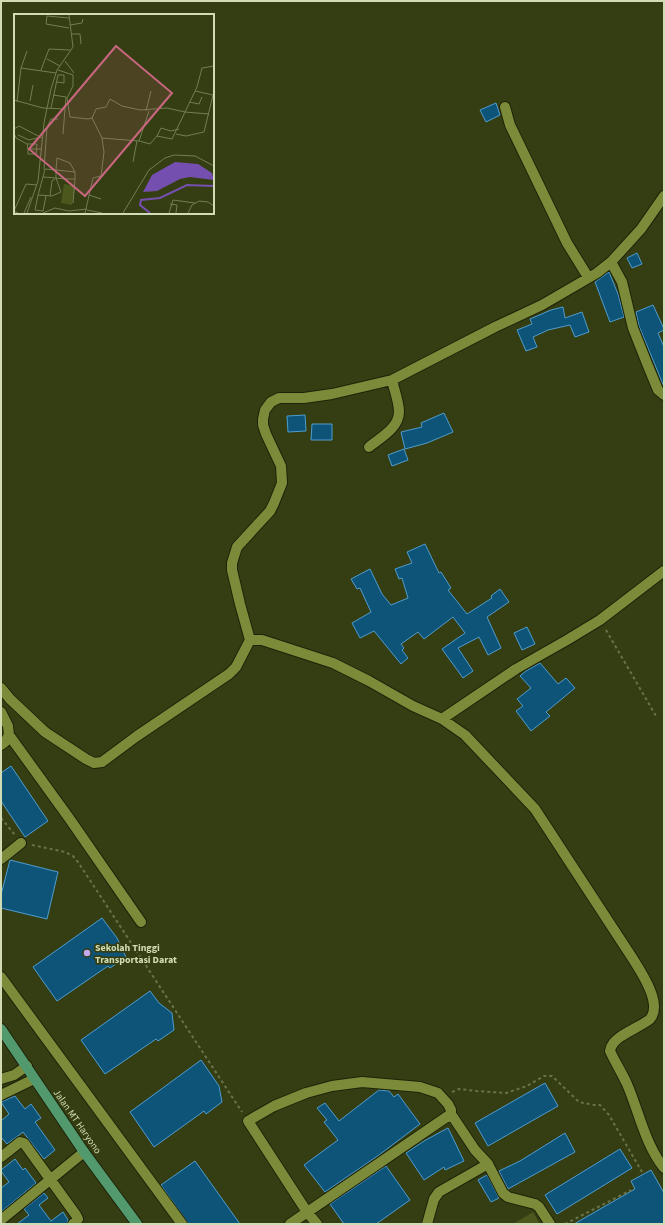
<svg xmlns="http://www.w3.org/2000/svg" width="665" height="1225" font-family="'Source Sans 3',sans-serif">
	<rect width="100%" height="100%" fill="#353e12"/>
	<path fill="#4c571d" d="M533 1212 540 1224H513Z"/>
	<path fill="#0e5378" stroke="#4e9dd0" d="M496 103 500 115 486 122 480 110Z
		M637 253 642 264 632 268 627 258Z
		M609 272 618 294 624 317 610 322 595 282Z
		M653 305 664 329V330L658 333 664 347V387L639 326 636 312Z
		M563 307 565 318 582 312 589 332 575 337 570 325 548 330 533 337 537 347 526 351 517 330 532 324 530 319 551 310Z
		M444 413 453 432 427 443 405 449 401 432 422 427 421 423Z
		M305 415 306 431 288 432 287 416Z
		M312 424H332V440H311Z
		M404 449 408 460 392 466 388 455Z
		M425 544 439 573 441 572 451 588 448 590 467 614 492 598 491 596 500 589 509 602 487 617 501 648 488 655 479 637 458 648 473 671 463 678 442 649 465 633 453 617 424 639 418 632 401 644 404 648 402 650 408 658 401 664 374 631 360 638 352 623 371 612 360 588 357 589 351 579 370 569 382 594 391 605 408 598 402 578 399 579 395 569 412 563 407 552Z
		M527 627 535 644 522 650 514 633Z
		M540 663 558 684 566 678 575 688 546 712 550 716 531 731 516 711 523 706 517 699 531 688 520 676 526 671Z
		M11 766 48 821 25 837 1 801V773Z
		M10 860 58 872 47 919 1 908V895Z
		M102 918 117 938 126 957 110 968 108 966 57 1001 33 967Z
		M150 991 159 1003 172 1013 174 1030 158 1041 156 1039 105 1074 81 1040Z
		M201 1060 219 1086 222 1102 206 1114 204 1111 154 1147 130 1112Z
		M545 1083 558 1106 488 1146 475 1123Z
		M379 1090 389 1091 394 1097 398 1094 420 1124 379 1155 325 1192 304 1165 338 1140 324 1122 327 1120 317 1108 325 1103 339 1121Z
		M15 1096 25 1109 31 1104 41 1118 35 1122 55 1150 44 1159 23 1132 7 1144 1 1137V1121L9 1114 1 1102Z
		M448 1128 464 1161 445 1170 444 1167 424 1180 406 1153 424 1141Z
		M565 1133 575 1152 508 1189 499 1171 520 1161Z
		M620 1149 632 1168 557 1214 545 1195Z
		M15 1159 23 1170 25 1168 36 1183 1 1212V1188L9 1182 1 1171V1170Z
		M195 1161 240 1224H189L188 1223 161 1185Z
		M386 1166 410 1200 376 1224H344L330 1204Z
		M651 1170 664 1193V1224H574L635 1189 631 1181Z
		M487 1175 499 1198 491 1202 478 1180Z
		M44 1193 48 1198 39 1205 51 1221 63 1212 68 1220 67 1224H17L29 1215 24 1209Z"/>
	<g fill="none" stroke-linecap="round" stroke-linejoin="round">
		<defs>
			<path id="minor" d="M505 107 510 125 567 243 588 277
				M611 262 622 282 633 328 648 366 658 390 664 395
				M369 447C380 438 399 428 399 412 399 401 394 390 392 380
				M250 640H262L333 663 369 681 413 706 442 719 465 735 535 809 633 959C641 972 663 1004 650 1019 646 1023 627 1032 620 1037 615 1041 611 1044 610 1051 615 1062 622 1073 627 1084 639 1112 645 1144 664 1168
				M1 688 10 699 45 732 86 759 94 763 102 762 137 736 229 674 236 667 250 640 240 604 232 570V563L237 547 270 511 274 503 282 483 281 466 266 434 263 425V419L265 410 271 402 279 398H304L332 394 392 380 495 327 542 305 597 273 611 262 641 229 664 196
				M1 712 8 726 9 735 5 742 1 745
				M442 719 516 669 567 640 600 620 664 571
				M9 735 69 818 141 922
				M1 859 21 843
				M1 977 182 1224
				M1 1079 14 1075 27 1066
				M1 1095 34 1079
				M1 1157 20 1142 24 1143 76 1215 78 1219 73 1224
				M488 1164 503 1193 508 1197 535 1204 539 1207 550 1224
				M1 1220 84 1152
				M290 1224 451 1114 475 1150 488 1164 439 1192 434 1199 427 1224
				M317 1224 307 1212 248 1121 274 1106 306 1093 332 1086 362 1082 420 1087 438 1093 448 1104 451 1110V1114"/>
			<path id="major" d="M1 1029 84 1152 137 1224"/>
		</defs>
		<use href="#minor" stroke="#1e2309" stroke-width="12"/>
		<use href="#major" stroke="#1e2309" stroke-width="12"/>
		<path stroke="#697248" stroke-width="2" stroke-dasharray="3 3" stroke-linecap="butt" d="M606 630 656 716
			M1 818 15 835
			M32 845 65 852 73 856 78 862 242 1112
			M452 1092 459 1089 476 1091 506 1093 527 1086 544 1076H552L579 1102 594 1105H600L609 1115 642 1172
			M565 1224 631 1190"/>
		<use href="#minor" stroke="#7b8b3a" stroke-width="10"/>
		<use href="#major" stroke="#53996e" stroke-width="10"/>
	</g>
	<circle fill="#c1a8f3" stroke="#353e12" stroke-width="1.5" cx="87" cy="953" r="4"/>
	<g text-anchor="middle" stroke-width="3.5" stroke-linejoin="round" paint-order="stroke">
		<g font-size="10" font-weight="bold" fill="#d1dcb4" stroke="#353e12" text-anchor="start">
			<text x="95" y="951">Sekolah Tinggi<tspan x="95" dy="12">Transportasi Darat</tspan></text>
		</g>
		<g font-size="10" fill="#d1dcb4" stroke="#353e12">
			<text transform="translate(78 1121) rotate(55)" y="4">Jalan MT Haryono</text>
		</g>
	</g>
	<g transform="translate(14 14)">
		<rect width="200" height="200" fill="#353e12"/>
		<path d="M50 170 61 172 58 191 47 189Z" fill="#4c571d"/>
		<path d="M161 148 184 150 198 159 200 166 176 163 166 165 143 177 129 178 138 161Z" fill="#744faf"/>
		<path fill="none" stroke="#744faf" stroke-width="2" d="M136 199 126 191 127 186 146 184 173 171 200 172"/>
		<path fill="none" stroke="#737d53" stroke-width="1" d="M56 11 68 9 69 5M55 14 32 10 33 2 55 4M58 20H66L67 30M33 45 46 52M51 47 60 59M7 54 42 59M27 56 35 35 56 36M44 56 59 61V72L53 84 56 103 74 105 78 104 82 95 92 93 96 85 108 92 126 96 153 94 171 98 183 73 188 54 200 52M181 77 199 81M0 86 29 94 51 95 52 83 39 81M16 87 19 71M3 88 7 54 13 37M175 88 185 90 188 83M37 94 44 61H50V69L43 68M132 97 137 77M0 115 5 112 28 124M0 119 2 124 13 130 14 135H28M49 120 51 95M162 120 172 122 190 118 199 81M4 121 15 126 23 124M143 122 147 114 157 117 165 115M88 124 125 127 136 130 143 122 158 125 171 98 195 100M125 127 135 97M13 130H23L22 140H14V135M119 148 123 127M30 155 33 113 37 105H44M29 163 31 155 42 156 61 158V165H51L42 164 29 163 24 181 38 182 47 178 42 164V156L43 144 56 149 61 158M24 181 21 196 29 197 32 182M75 181 87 185M36 182 38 167 41 165M59 189 61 165M156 190 163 191 162 199M73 196 88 199M4 199 0 197 12 170 23 171M10 199 17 183M13 199 24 167 30 109 37 75 43 56 59 33 55 1M29 199 41 194 55 197 73 195M71 199 79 164 87 162 90 138 88 124 78 104M109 199 135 156 151 144 160 141 181 142 200 152M155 199 159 186 181 189M174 199 178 191 185 187 194 188 200 192"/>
		<path fill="#c8667f" fill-opacity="0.15" stroke="#c8667f" stroke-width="2" d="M102 32 158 79 71 182 15 135Z"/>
		<rect width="200" height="200" fill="none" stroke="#d1dcb4" stroke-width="2"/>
	</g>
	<rect width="665" height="1225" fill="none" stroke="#d1dcb4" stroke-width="4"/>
</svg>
